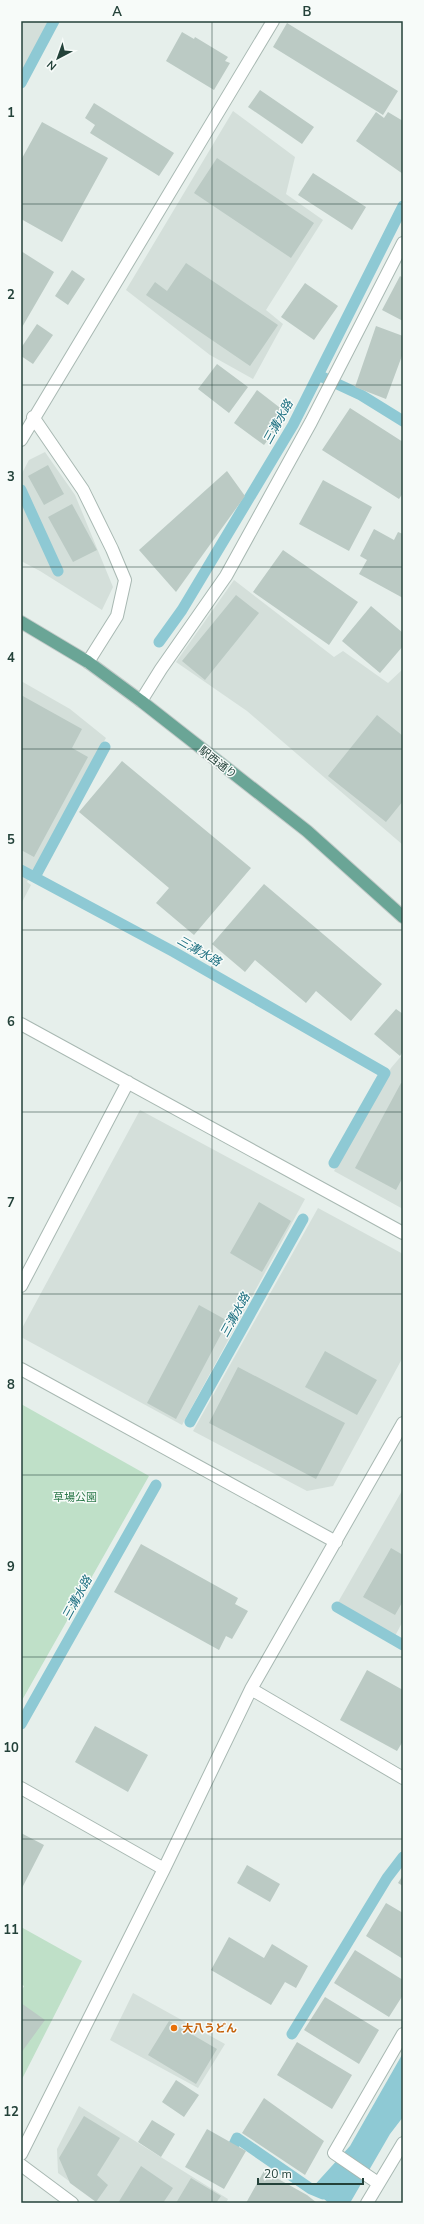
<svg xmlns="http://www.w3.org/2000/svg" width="424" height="2224" font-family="'Nunito Sans','Noto Sans JP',sans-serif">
	<rect width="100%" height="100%" fill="#e6efeb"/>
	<path fill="#d4dfda" d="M21 21H49L21 74Z
		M233 111 295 157 286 194 323 220 266 310 283 324 253 379 210 355 126 290Z
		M45 452 75 495 113 587 102 610 40 571 21 561V475L29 460Z
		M234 580 334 657 343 651 388 683 403 669V845L247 711 176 662Z
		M21 681 70 709 106 738 27 882 31 885 21 904Z
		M403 1054V1209L334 1171 391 1068Z
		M140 1110 305 1199 182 1425 21 1337V1330Z
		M318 1208 403 1254V1357L333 1486 307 1491 193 1431Z
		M403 1489V1621L395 1636 337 1604Z
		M133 1993 225 2044 198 2088 110 2040Z
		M79 2106 228 2199 226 2203H99L58 2173 57 2149Z"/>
	<path fill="#bfe0c8" d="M21 1404 149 1476 21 1702Z
		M21 1927 82 1961 21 2081V1992L24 1986 21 1984Z"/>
	<path fill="#8ec9d4" d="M403 2053V2117L390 2134 350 2203H329L311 2189 350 2146Z"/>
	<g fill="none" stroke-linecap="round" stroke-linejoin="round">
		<path stroke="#8ec9d4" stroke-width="11" d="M21 83 54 21
			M318 375 361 395 403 421
			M21 490 58 571
			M159 642 182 610 293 425 403 206
			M21 870 174 952 385 1073 334 1163
			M35 877 105 747
			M190 1422 303 1219
			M337 1607 403 1645
			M21 1724 156 1485
			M292 2034 387 1878 403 1857
			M228 2157 237 2138 311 2189 323 2194"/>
	</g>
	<path fill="#bbcac4" d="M287 23 398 91 383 115 273 47Z
		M182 32 194 39 195 37 228 57 225 61 230 63 214 90 166 61Z
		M260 90 314 127 302 144 248 107Z
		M94 103 174 153 159 176 90 133 95 125 85 118Z
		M376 112 384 118 388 112 403 121V174L356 141Z
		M42 122 108 158 62 242 21 219V160Z
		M217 158 314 223 291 258 194 193Z
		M313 173 366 207 352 230 298 195Z
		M21 251 54 272 21 329Z
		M186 263 278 325 250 366 146 295 155 282 167 291Z
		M72 270 85 279 68 305 55 296Z
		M400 276 403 278V321L382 310Z
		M305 283 338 306 314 340 281 317Z
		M37 324 53 335 33 364 21 356V348Z
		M376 326 403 336V353L386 399 355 387Z
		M217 364 248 387 229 413 198 389Z
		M257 390 288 414 264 445 234 423Z
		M350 408 403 442V493L399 499 322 450Z
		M48 465 64 494 44 505 28 476Z
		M227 471 245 496 176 592 139 550Z
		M323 480 372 507 349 551 299 524Z
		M72 504 97 550 73 562 48 517Z
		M374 529 394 540 398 532 403 534V598L359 574 367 560 360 556Z
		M283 550 358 602 329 645 253 592Z
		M236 595 259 613 205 680 182 661Z
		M371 606 403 633V646L380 673 342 641Z
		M21 695 82 729 72 748 88 757 34 857 21 850Z
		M377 715 403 736V801L386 822 328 776Z
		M122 761 251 868 194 935 156 903 169 888 79 812Z
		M264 884 382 984 351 1021 316 991 306 1003 255 960 245 972 212 944Z
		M396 1009 403 1014V1051L400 1056 374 1034Z
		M401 1083H403V1177L396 1190 355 1168Z
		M259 1202 291 1221 262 1272 230 1253Z
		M199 1305 228 1321 176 1419 147 1403Z
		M325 1351 377 1380 357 1415 305 1387Z
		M238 1367 345 1423 316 1479 209 1423Z
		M141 1544 238 1598 235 1604 248 1611 232 1639 226 1636 219 1650 114 1592Z
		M391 1548 403 1555V1601L395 1615 363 1597Z
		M367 1670 403 1690V1741L397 1751 340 1720Z
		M95 1726 148 1755 128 1792 75 1762Z
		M21 1833 44 1845 21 1890Z
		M247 1865 280 1884 270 1902 237 1883Z
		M403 1875V1886L398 1883Z
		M386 1903 403 1913V1959L366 1936Z
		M229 1937 264 1958 272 1944 308 1966 296 1988 285 1982 271 2005 211 1970Z
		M355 1950 403 1980V1995L389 2017 334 1983Z
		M325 1997 379 2030 359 2064 304 2030Z
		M21 2003 45 2020 21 2053Z
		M169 2021 217 2049 196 2084 148 2055Z
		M297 2042 352 2075 332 2109 277 2075Z
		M176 2080 199 2095 184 2117 162 2102Z
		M264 2098 324 2141 305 2175 242 2133Z
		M84 2116 120 2138 97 2175 108 2185 96 2202 70 2183 59 2158Z
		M152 2120 175 2134 161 2157 138 2142Z
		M207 2129 246 2151 224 2189 185 2167Z
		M141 2166 173 2188 163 2203H118Z
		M264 2171 307 2195 317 2203H246Z
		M191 2178 221 2196 216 2203H176Z"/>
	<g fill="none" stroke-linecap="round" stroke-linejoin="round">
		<defs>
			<path id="minor" d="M33 417 83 490 112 549 125 580 117 616 88 662
				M21 440 273 21
				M141 701 161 669 226 576 311 422 403 243
				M21 1024 403 1233
				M21 1286 128 1082
				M21 1369 336 1542
				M251 1689 403 1778
				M21 1788 164 1869
				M21 2154 164 1869 251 1689 403 1423
				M21 2165 72 2203
				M378 2183 334 2153 403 2034
				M367 2203 403 2143"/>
			<path id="major" d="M21 622 88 662 141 701 307 831 403 917"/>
		</defs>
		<use href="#minor" stroke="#a8b8b2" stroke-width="14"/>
		<use href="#major" stroke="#c2cac8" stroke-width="14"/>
		<use href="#minor" stroke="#fff" stroke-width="12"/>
		<use href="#major" stroke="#6aa596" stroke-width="12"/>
	</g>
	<path fill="none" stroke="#24423a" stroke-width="1" stroke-opacity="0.55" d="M212 21V2203M21 204H403M21 385H403M21 567H403M21 749H403M21 930H403M21 1112H403M21 1294H403M21 1475H403M21 1657H403M21 1839H403M21 2020H403"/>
	<circle fill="#e8710a" stroke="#f7fbf9" stroke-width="1.5" cx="174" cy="2028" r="4"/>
	<g text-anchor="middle" stroke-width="3" stroke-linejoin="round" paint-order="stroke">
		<g font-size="11" fill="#24423a" stroke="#f7fbf9">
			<text transform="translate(218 762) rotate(38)" y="4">駅西通り</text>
		</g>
		<g font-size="11" fill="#2d7a4b" stroke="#f7fbf9">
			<text x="75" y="1501">草場公園</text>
		</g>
		<g font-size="11" font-weight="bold" fill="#c56008" stroke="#f7fbf9" text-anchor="start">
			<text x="182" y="2032">大八うどん</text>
		</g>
		<g font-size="12" font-style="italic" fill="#1c6f80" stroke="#f7fbf9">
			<text transform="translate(278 422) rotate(-61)" y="4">三溝水路</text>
			<text transform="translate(199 951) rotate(30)" y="4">三溝水路</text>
			<text transform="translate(235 1315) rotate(-61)" y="4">三溝水路</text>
			<text transform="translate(77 1598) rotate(-61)" y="4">三溝水路</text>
		</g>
	</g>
	<rect width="424" height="2224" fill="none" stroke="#f7fbf9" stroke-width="44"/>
	<g transform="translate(58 58) rotate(221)" stroke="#f7fbf9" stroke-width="3" paint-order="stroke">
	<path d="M0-3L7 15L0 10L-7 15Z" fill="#24423a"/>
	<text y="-6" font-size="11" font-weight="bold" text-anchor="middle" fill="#24423a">N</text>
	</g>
	<path d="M258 2178v6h105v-6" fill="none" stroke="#24423a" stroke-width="2"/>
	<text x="264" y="2178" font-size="12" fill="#24423a" stroke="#f7fbf9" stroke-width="3" paint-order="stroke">20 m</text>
	<rect x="22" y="22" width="380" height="2180" fill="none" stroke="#24423a" stroke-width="1.5"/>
	<g font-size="13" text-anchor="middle" font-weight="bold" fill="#24423a">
		<text x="117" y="16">A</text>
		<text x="307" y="16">B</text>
		<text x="11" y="117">1</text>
		<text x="11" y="299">2</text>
		<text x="11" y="481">3</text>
		<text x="11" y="662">4</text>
		<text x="11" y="844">5</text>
		<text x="11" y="1026">6</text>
		<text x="11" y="1207">7</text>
		<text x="11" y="1389">8</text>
		<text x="11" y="1571">9</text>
		<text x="11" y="1752">10</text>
		<text x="11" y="1934">11</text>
		<text x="11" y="2116">12</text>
	</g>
</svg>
